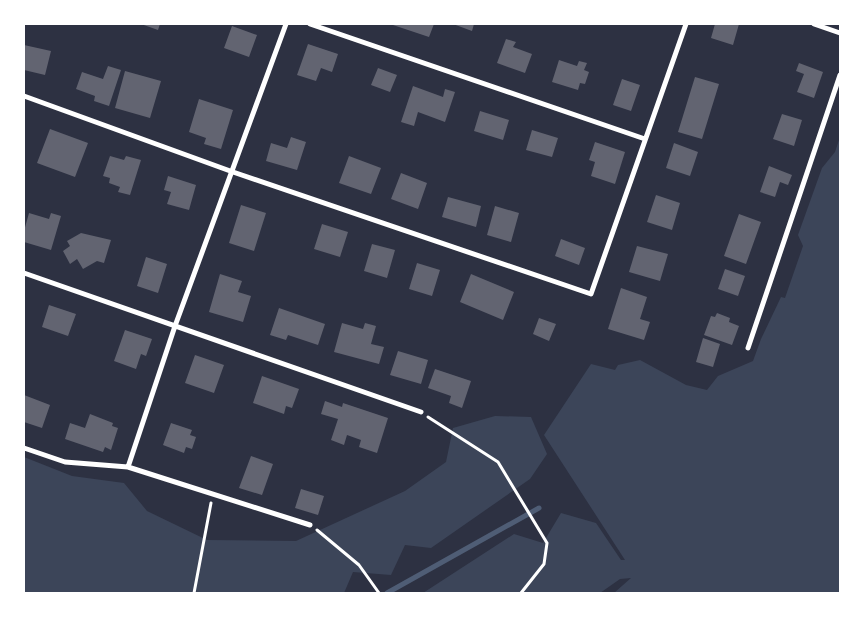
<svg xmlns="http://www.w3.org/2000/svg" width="864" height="617" font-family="'PT Sans',sans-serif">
	<rect width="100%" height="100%" fill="#2d3142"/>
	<path fill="#3c4559" d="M840 137V593H614L631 578 620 579 600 593H423L514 534 543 543 561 513 596 523 621 560H625L544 435 591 364 615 370 618 365 640 360 686 385 707 390 718 376 753 361 761 339 781 297 785 298 803 246 798 235 822 168 835 152Z
		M495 416 531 417 547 454 530 479 431 548 405 545 391 575 353 572 344 593H24V457L72 476 124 483 147 511 207 540 296 541 405 491 446 462 453 428Z"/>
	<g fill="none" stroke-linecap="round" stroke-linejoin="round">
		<path stroke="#4f5d75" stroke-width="5" d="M387 593 539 508"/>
	</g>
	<path fill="#626471" d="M141 24H160L158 30Z
		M390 24H434L429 37Z
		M453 24H474L472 31Z
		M715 24H739L733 45 711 38Z
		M232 26 257 35 249 57 224 48Z
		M506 39 516 42 513 47 532 54 525 73 497 63Z
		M308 44 338 54 332 72 321 68 316 81 297 75Z
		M24 45 51 51 45 75 24 70Z
		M559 60 577 66 579 61 587 63 584 70 589 72 585 84 580 83 578 90 552 82Z
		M799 63 823 72 814 98 797 92 804 74 796 71Z
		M108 66 121 70 109 106 94 101 95 96 76 89 82 72 103 79Z
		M378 68 397 75 390 92 371 85Z
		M125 71 161 81 150 118 115 108Z
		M695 77 719 84 702 139 678 132Z
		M622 79 640 85 631 111 613 105Z
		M413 86 443 97 445 89 455 92 445 122 418 112 414 126 401 122Z
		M199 99 233 110 221 149 204 144 206 138 189 132Z
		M480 111 509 120 503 140 474 131Z
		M782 114 802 120 794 146 773 139Z
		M50 129 88 143 75 177 37 163Z
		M532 130 558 138 552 157 526 150Z
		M291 137 306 142 297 170 266 161 271 143 287 148Z
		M595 142 625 152 615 184 591 176 595 162 589 160Z
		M674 143 698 152 690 176 666 168Z
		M110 156 124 160 126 156 141 160 130 195 118 192 120 187 109 183 110 178 103 176Z
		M349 156 381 168 371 194 339 183Z
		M769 166 792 175 788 185 780 182 775 197 760 192Z
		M401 173 427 183 418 209 391 199Z
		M168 176 196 185 189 210 167 204 171 192 164 190Z
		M656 195 680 203 672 230 647 222Z
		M448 197 481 206 476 227 442 217Z
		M241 205 266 213 254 251 229 243Z
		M495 206 519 213 511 242 487 235Z
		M29 213 49 219 51 213 61 216 51 250 24 242V231Z
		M739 214 761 222 746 264 724 256Z
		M322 224 348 232 340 257 314 249Z
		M81 233 111 240 104 263 97 261 83 269 77 259 70 264 63 251 70 246 67 241Z
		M561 239 585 248 579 265 555 256Z
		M372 244 395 250 387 278 364 271Z
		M637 246 668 254 660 281 629 272Z
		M146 257 167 264 158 293 137 286Z
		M417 263 440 270 432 296 409 289Z
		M725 269 745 276 738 296 718 289Z
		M220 274 242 281 238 292 251 296 243 322 209 312Z
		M471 274 514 292 503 320 460 302Z
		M621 288 647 297 640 319 650 322 644 340 608 329Z
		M49 305 76 314 68 336 42 327Z
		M279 308 325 324 318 345 288 335 286 340 270 335Z
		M717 313 730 318 729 322 739 326 732 345 704 335 711 316 715 317Z
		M539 318 556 324 549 341 533 334Z
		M342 323 363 329 365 323 376 326 371 344 384 347 379 364 334 352Z
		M125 330 152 339 146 356 141 354 136 369 114 361Z
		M703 338 720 344 713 367 696 362Z
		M398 351 428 360 421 384 390 375Z
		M195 355 224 365 214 393 185 383Z
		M435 369 471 381 462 408 449 403 451 396 428 388Z
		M262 376 299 389 292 408 286 406 284 414 253 403Z
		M24 395 50 405 42 428 24 422Z
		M325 401 342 407 343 403 388 418 377 453 359 447 361 440 347 435 344 445 331 440 338 419 321 414Z
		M90 414 113 423 112 426 118 428 111 450 105 447 103 452 65 439 70 423 85 428Z
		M171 423 192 430 190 435 196 437 192 449 186 447 184 453 163 445Z
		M251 456 273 464 262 495 239 488Z
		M301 489 324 496 318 515 295 508Z"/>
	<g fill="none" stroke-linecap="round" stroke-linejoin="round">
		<path stroke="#fff" stroke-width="3" d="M428 417 498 462 547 543 544 564 521 593
			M317 530 359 565 379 593
			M194 593 211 503"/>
		<path stroke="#fff" stroke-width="5" d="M310 24 645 139
			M814 24 840 33
			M24 96 233 172 591 294 686 24
			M24 273 421 412
			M748 348 840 75
			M24 448 65 462 128 467 310 525
			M128 467 175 326 286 24"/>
	</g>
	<rect width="864" height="617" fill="none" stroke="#ffffff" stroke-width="50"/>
</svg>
